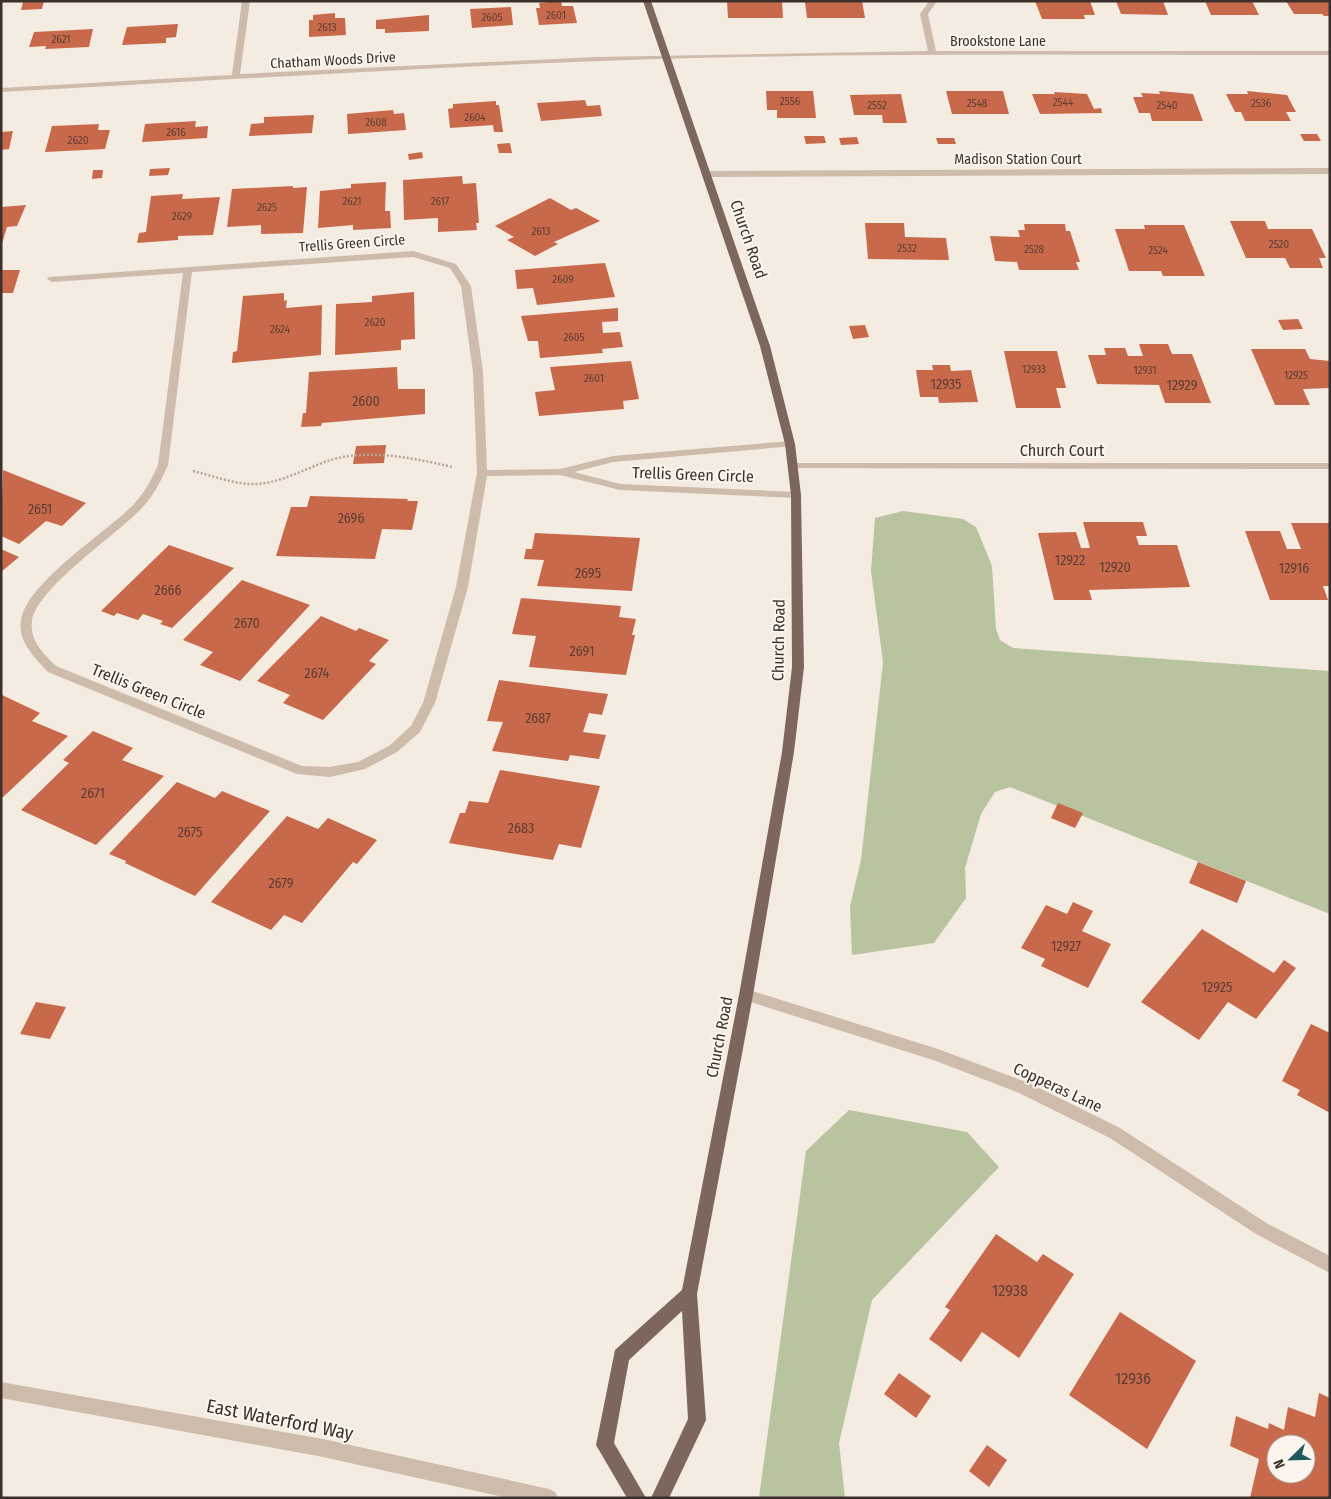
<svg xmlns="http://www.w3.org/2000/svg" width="1331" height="1499" font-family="'Fira Sans Condensed',sans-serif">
	<rect width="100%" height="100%" fill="#f4ebe1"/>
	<path fill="#b8c4a0" d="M903 511 963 519 976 527 992 566 996 629 1000 640 1013 648 1330 671V914L1010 787 995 792 981 814 965 868 966 898 934 943 852 955 850 906 861 860 883 662 871 571 875 518Z
		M849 1110 967 1132 999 1167 872 1300 839 1443 845 1498H759L806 1151Z"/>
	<path fill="#c8694b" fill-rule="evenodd" d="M44 1 42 9 21 10 23 2Z
		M561 1 562 6H573L577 23 539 25 536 8H540L539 3Z
		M727 1H782L783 18H728Z
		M862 1 865 18H807L805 2 807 1Z
		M1035 1H1090L1095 15H1084L1085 19H1042Z
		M1116 1H1163L1168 15 1121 14Z
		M1205 1H1252L1259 15H1211Z
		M1286 1H1330V16H1324L1322 14H1294Z
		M511 7 513 25 472 28 470 9Z
		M335 13V18H345L346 35 309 37V20H313V15Z
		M429 15V31L385 33V29H376V20Z
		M178 24 176 37 166 38V43L122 45 127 27Z
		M93 29 89 47 45 49 46 46 29 47 34 32Z
		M766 91H813L816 118H777V110H767Z
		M946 91H1003L1009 114H952Z
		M1159 91 1193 94 1203 121H1152L1150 113H1139L1133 97H1143L1141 93 1160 94Z
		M1247 91 1287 95 1296 112H1286L1291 121H1245L1241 112H1235L1226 94H1248Z
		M1054 92 1087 94 1094 109 1101 108 1102 113 1040 114 1032 94H1055Z
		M901 94 907 123H883L882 115H854L850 95Z
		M585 100 587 106 600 105 602 116 541 121 537 103Z
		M496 101V105H499L503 132H494L493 125 450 128 448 109 453 108V104Z
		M393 110 394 114 404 113 406 130 348 134 347 114Z
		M314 115 312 133 249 136 251 124 264 123V117Z
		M196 121 195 127 208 126 207 138 142 142 145 124Z
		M99 124 98 130H110L105 149 45 152 52 126Z
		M13 131 9 149 1 150V132Z
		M1300 134H1317L1321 141H1304Z
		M804 136H824L826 143 806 144Z
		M857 137 859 144 841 145 839 138Z
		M936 138H954L956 144H938Z
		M510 143 512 153H499L497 144Z
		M422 152 423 158 409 160 408 154Z
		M170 168 168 175 149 176 150 169Z
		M93 170H103L102 178 92 179Z
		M462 176 463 184 476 183 479 223H476L477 230 438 232V218L404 220 403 180Z
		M386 182 385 211H390L391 228 353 230V225L318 228 320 191 351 188V184Z
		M293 186V188L307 187 303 233 261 234V225L227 227 232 189Z
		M183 194 182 199 220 197 213 235 178 236V240L137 243 139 233 146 232 151 196Z
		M550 198 571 210 576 208 600 221 554 242 558 244 535 256 507 240 514 237 495 226Z
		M26 205 17 226 7 227 1 247V207Z
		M1230 221H1265L1268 229H1312L1326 258H1319L1323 268H1290L1285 258H1246Z
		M865 223H904L905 237 946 238 949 260 868 259Z
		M1024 224H1065L1066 231H1070L1080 262H1076L1079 270H1019L1017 262 995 261 990 236 1020 237 1018 230H1025Z
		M1144 225H1184L1205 276H1163L1161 271H1129L1115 229H1145Z
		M605 263 615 297 537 305 533 288 517 289 515 270Z
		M1 270H20L13 293H1Z
		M414 292 415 339 401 340V350L335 355 336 304 372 302V296Z
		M284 293V301L287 300 286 308 322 305 321 355 232 363 233 352 237 351 243 296Z
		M618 308V321L602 322 603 333 620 332 623 347 602 349 603 353 540 358 538 341H528L521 316Z
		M1298 319 1303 329 1283 330 1278 320Z
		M865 325 869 337 853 339 849 326Z
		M1139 344H1168L1172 354H1192L1211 403H1165L1159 385 1097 384 1088 355H1106L1104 348H1125L1128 356H1143Z
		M1251 349H1305L1310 359 1330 361V388L1303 389 1310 405H1275Z
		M1004 351H1057L1066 388H1056L1061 408H1016Z
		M631 361 639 399 623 401 624 409 539 416 535 392 555 390 550 367Z
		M932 365H950L951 371 971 370 978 402 939 403 938 397H920L916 370H933Z
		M397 367 398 389H425V414L322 423 321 426 301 427 303 413H306L309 372Z
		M386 445 384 463 353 464 356 446Z
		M3 470 86 503 62 526 46 521 19 544 1 536Z
		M310 496 408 499 407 501H418L412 530 382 529 375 559 276 556 291 507H307Z
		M1083 522H1143L1147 536H1136L1139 545H1177L1190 587 1089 590 1092 600H1054L1038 533 1076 532 1081 548H1090Z
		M1291 523H1330V586H1323L1328 600H1270L1245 531H1280L1287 549H1301Z
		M535 533 640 538 632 591 537 586 544 560 524 559 526 549H532Z
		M169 545 234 568 172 628 160 624 163 621 143 614 138 620 117 613 114 616 101 611Z
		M1 549 19 557 1 572Z
		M242 580 310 605 240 681 200 665 213 652 183 640Z
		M521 598 621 606 619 617 636 619 632 635H635L626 675 529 667 536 636 512 634Z
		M321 616 356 631 359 628 389 640 369 661 376 664 323 720 283 703 290 695 257 681Z
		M499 680 608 694 602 715 589 713 583 732 606 735 599 759 570 755 568 761 492 751 503 722 487 721Z
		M2 695 40 713 32 721 68 736 1 799Z
		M93 731 133 748 122 760 164 776 96 845 21 810 69 763 63 760Z
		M500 770 600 786 581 848 559 844 553 860 449 843 460 813H465L469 801 488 803Z
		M177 782 215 798 222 791 270 811 195 896 125 863 126 861 109 854Z
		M1058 803 1083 813 1075 828 1051 818Z
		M287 816 318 829 328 818 377 840 357 864 353 862 302 923 284 915 271 930 211 902Z
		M1198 862 1246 881 1237 903 1189 883Z
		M1073 902 1093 911 1082 931 1111 944 1088 988 1041 966 1045 959 1021 948 1046 905 1067 914Z
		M1202 929 1274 973 1284 960 1296 968 1256 1019 1228 1002 1199 1040 1141 1002Z
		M36 1002 66 1007 50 1039 20 1034Z
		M1311 1024 1330 1033V1113L1297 1095 1300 1090 1282 1081Z
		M996 1234 1037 1262 1043 1254 1074 1274 1019 1358 982 1332 961 1362 929 1339 950 1310 945 1307Z
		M1120 1312 1196 1361 1147 1449 1069 1395Z
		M899 1373 931 1396 916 1418 884 1394Z
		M1319 1393 1330 1398V1498H1250L1259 1459 1230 1446 1236 1416 1268 1429 1269 1423 1284 1430 1288 1407 1315 1417ZM1276 1444H1306V1474H1276Z
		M987 1445 1007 1460 989 1487 969 1471Z"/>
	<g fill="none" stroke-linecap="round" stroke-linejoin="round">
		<path stroke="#b9a596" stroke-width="2.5" stroke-dasharray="2 2" stroke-linecap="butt" d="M193 471C214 476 236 485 257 484 289 482 317 460 349 456 384 452 418 459 452 467"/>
		<path fill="#cdbbac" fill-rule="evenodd" d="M242 1H250L240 74 596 57 928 51 920 14 929 1H937L928 14 936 51H1330V55C1118 55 907 53 695 58 463 64 233 80 1 92V88L232 75Z
			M1330 168V174L707 177 703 174 707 171Z
			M413 251 456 264 471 286 483 372 487 470 560 469 613 456 790 441 794 442V446L613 462 574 472 620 484 796 492 801 495 796 498 620 490 560 475 487 476 468 587 435 703 420 732 397 752 365 769 330 777 297 774 48 672C35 658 17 641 21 620 28 581 106 533 134 504 145 492 152 479 158 465L183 273 52 282 47 279 49 277ZM413 257 450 268 461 286 473 372 477 473 456 587 423 703 411 726 389 746 358 762 330 767 302 766 56 666C44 654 29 640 32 621 37 588 116 535 140 510 153 497 161 481 168 465L192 272Z
			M794 463H1330V469L790 468V464Z
			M746 989 938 1049 1029 1083 1120 1128 1268 1224 1330 1256V1273L1256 1234 1110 1138 1019 1093 936 1061 741 999 739 995 741 991Z
			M1 1382 323 1439 549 1489 555 1492 558 1498H508L323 1457 1 1398Z"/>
		<path fill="#7d675c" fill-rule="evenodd" d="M643 1H651L770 346 795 444 801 495 804 667 794 752 753 995 697 1294 706 1420 669 1498H651L688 1419 682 1311 629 1360 614 1443 646 1498H627L596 1445 615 1350 682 1290 739 995 782 752 792 667 791 495 785 444 760 346Z"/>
	</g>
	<g text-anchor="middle" stroke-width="4" stroke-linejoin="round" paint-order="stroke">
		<g font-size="11" fill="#5e3e33">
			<text x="556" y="19">2601</text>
			<text x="492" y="21">2605</text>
			<text x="327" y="31">2613</text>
			<text x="61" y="43">2621</text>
			<text x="790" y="105">2556</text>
			<text x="1063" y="106">2544</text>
			<text x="977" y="107">2548</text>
			<text x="1261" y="107">2536</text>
			<text x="877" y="109">2552</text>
			<text x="1167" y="109">2540</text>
			<text x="475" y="121">2604</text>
			<text x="376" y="126">2608</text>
			<text x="176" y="136">2616</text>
			<text x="78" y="144">2620</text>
			<text x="352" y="205">2621</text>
			<text x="440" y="205">2617</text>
			<text x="267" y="211">2625</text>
			<text x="182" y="220">2629</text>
			<text x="541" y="235">2613</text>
			<text x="1279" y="248">2520</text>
			<text x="907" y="252">2532</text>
			<text x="1034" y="253">2528</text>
			<text x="1158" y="254">2524</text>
			<text x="563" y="283">2609</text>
			<text x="375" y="326">2620</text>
			<text x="280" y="333">2624</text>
			<text x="574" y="341">2605</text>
			<text x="1034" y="373">12933</text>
			<text x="1145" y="374">12931</text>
			<text x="1296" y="379">12925</text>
			<text x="594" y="382">2601</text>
		</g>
		<g font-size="14" fill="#3b302b" stroke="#fbf5ee">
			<text x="998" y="46">Brookstone Lane</text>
			<text transform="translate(333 60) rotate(-3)" y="5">Chatham Woods Drive</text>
			<text x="1018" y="164">Madison Station Court</text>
			<text transform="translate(352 243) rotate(-4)" y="5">Trellis Green Circle</text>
		</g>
		<g font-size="14" fill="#5e3e33">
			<text x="946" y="389">12935</text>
			<text x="1182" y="390">12929</text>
			<text x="366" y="406">2600</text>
			<text x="40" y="514">2651</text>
			<text x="351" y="523">2696</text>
			<text x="1070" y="565">12922</text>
			<text x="1115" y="572">12920</text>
			<text x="1294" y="573">12916</text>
			<text x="588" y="578">2695</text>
			<text x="168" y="595">2666</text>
			<text x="247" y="628">2670</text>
			<text x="582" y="656">2691</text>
			<text x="317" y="678">2674</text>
			<text x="538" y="723">2687</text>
			<text x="93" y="798">2671</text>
			<text x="521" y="833">2683</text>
			<text x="190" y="837">2675</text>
			<text x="281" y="888">2679</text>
			<text x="1066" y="951">12927</text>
			<text x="1217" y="992">12925</text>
		</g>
		<g font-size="16" fill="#3b302b" stroke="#fbf5ee">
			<text transform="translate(749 239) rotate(71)" y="6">Church Road</text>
			<text x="1062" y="456">Church Court</text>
			<text transform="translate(693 474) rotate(2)" y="6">Trellis Green Circle</text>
			<text transform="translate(778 640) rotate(-89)" y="6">Church Road</text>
			<text transform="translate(149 691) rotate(22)" y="6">Trellis Green Circle</text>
			<text transform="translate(719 1037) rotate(-79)" y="6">Church Road</text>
			<text transform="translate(1058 1087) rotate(25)" y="6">Copperas Lane</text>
		</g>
		<g font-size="16" fill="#5e3e33">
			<text x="1010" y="1296">12938</text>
			<text x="1133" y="1384">12936</text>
		</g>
		<g font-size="19" fill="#3b302b" stroke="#fbf5ee">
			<text transform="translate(280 1419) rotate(11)" y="7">East Waterford Way</text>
		</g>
	</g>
	<rect width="1331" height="1499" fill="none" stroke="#3b302b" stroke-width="5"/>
	<g transform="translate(1291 1459) rotate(247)"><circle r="24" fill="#fbf5ee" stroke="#aea6a0"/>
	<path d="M0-4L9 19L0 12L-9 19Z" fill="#1f5a5e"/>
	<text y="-8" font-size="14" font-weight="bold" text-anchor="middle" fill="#3b302b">N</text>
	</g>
</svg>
